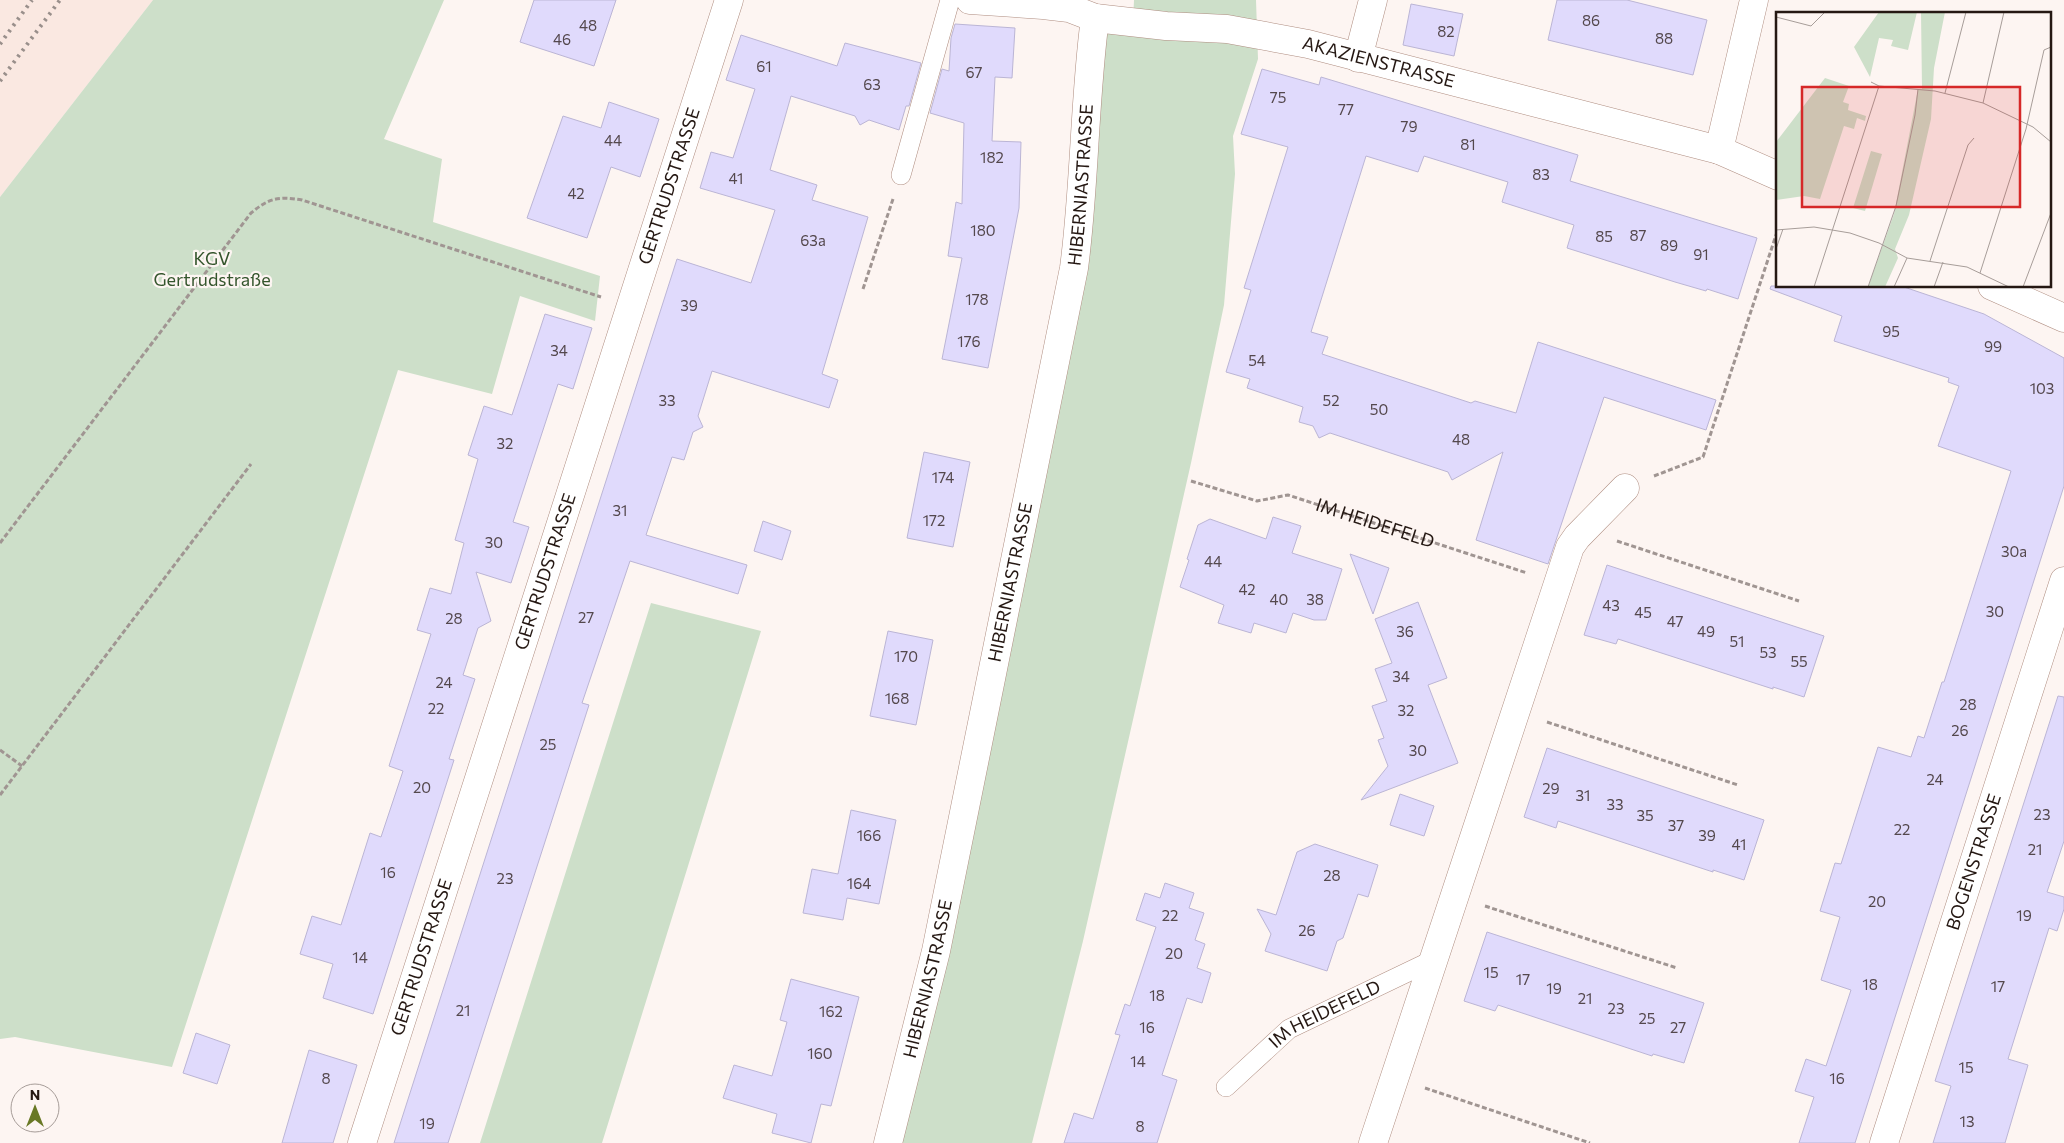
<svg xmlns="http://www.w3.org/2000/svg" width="2064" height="1143" font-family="Commissioner,sans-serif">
	<rect width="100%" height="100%" fill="#fdf5f2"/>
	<path fill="#fae8e1" d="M0 0H153L0 197Z"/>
	<path fill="#cddfc9" d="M153 0H444L384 139 442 159 433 222 600 276 595 321 520 296 492 394 398 370 172 1067 15 1037 0 1039V197Z
		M1134 0H1256L1258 59 1233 136 1235 174 1224 305 1191 463 1083 941 1032 1143H888L1043 417 1095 18 1133 22Z
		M651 603 761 631 602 1143H480Z"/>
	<path fill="#e0dafc" stroke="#bbb5d5" d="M534 0H616L594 66 520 42Z
		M1557 0H1627L1707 20 1693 75 1548 40Z
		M1411 4 1463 14 1454 56 1403 45Z
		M955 24 1015 28 1012 78 995 77 992 141 1021 142 1019 208 988 368 942 359 962 258 948 256 956 202 962 204 964 123 930 113 942 69 949 71 951 38Z
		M741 35 837 66 845 43 921 63 909 106H906L899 130 869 120 860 125 855 116 791 96 770 170 817 185 812 200 868 217 822 374 838 380 829 408 712 371 698 416 703 427 693 432 684 460 672 457 646 535 747 565 738 594 630 561 582 703 589 705 448 1143H394L677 259 751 283 775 210 700 188 711 152 733 158 755 89 726 80Z
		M1262 69 1319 85 1321 77 1578 155 1570 181 1757 238 1738 299 1707 289 1706 291 1675 282 1567 248 1574 225 1502 202 1508 182 1424 156 1418 172 1366 156 1311 332 1328 337 1322 354 1471 403 1475 401 1516 413 1538 342 1716 400 1706 430 1604 397 1548 564 1476 540 1503 452 1452 480 1448 472 1330 433 1319 438 1313 426 1299 422 1303 407 1247 388 1250 379 1226 372 1251 290 1244 288 1288 147 1241 134Z
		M609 102 659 119 640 177 611 167 587 238 527 218 563 116 601 128Z
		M1771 286H1901L1984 314 2064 358V486L1855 1143H1799L1814 1097 1795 1091 1806 1059 1826 1066 1851 990 1821 980 1840 917 1820 911 1835 863 1841 864 1878 747 1911 757 1918 736 1924 738 1942 682H1944L2011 471 1938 446 1959 386 1948 382 1949 378 1834 341 1842 316 1770 289Z
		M545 314 592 328 573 389 558 384 513 522 529 527 511 583 476 572 491 621 478 628 463 675 475 679 449 759 454 760 373 1014 323 998 333 964 300 954 312 916 341 925 370 833 381 837 403 771 389 766 431 634 417 630 430 588 451 594 464 543 455 540 478 459 468 455 484 406 512 415Z
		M924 452 970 462 953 547 907 538Z
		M1273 517 1301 526 1292 553 1342 569 1326 620H1314L1293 613 1286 633 1254 623 1251 633 1218 623 1224 605 1180 587 1189 560 1187 559 1198 525 1210 519 1266 539Z
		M763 521 791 531 782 560 754 551Z
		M1350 554 1389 568 1373 614Z
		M1607 565 1824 636 1804 697 1773 687V689L1618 639 1616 644 1584 635Z
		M1418 602 1447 678 1428 685 1458 763 1361 800 1388 766 1378 740 1384 738 1372 706 1387 701 1375 669 1392 663 1375 619Z
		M888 631 933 640 916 725 870 716Z
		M2058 696 2064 697V841L2047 892 2064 897V909L2057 931 2049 928 2008 1059 2028 1065 2005 1143H1933L1951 1086 1935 1081Z
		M1547 748 1764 820 1744 880 1713 870V872L1558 821 1556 828 1524 817Z
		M1400 794 1434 806 1424 836 1390 825Z
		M851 810 896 820 879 904 847 898 843 920 803 913 812 869 838 874Z
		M1315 844 1378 865 1368 897 1358 894 1343 938 1337 941 1327 971 1265 951 1271 934 1257 909 1276 915 1297 852Z
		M1165 883 1194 893 1189 908 1204 913 1195 940 1205 944 1197 968 1211 973 1202 1003 1187 998 1162 1075 1177 1080 1157 1143H1064L1074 1113 1093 1119 1120 1035 1115 1034 1125 1004 1130 1006 1156 927 1136 920 1145 893 1160 898Z
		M1487 932 1704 1003 1684 1063 1653 1054 1652 1056 1498 1005 1495 1011 1464 1001Z
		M791 979 859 997 831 1106 821 1104 811 1143 772 1133 777 1114 723 1098 734 1065 772 1076 787 1022 780 1020Z
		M196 1033 230 1045 217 1084 183 1073Z
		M309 1050 357 1065 333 1143H282Z"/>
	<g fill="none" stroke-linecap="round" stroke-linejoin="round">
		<defs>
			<g id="service">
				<path d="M901 175 950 0"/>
				<path id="s2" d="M1226 1087 1289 1029 1435 959"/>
			</g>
			<g id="minor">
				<path id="s3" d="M970 0 1043 5 1069 8 1095 18 1166 26 1227 29 1308 44 1719 150 1778 176"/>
				<path d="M1358 58 1373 0"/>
				<path d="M1719 150 1754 0"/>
				<path d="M1992 286 2064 318"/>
				<path id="s4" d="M362 1143 729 0"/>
				<path id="s5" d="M888 1143 936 951 1074 268C1085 185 1084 101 1095 18"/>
				<path d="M1373 1143 1570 547 1577 537 1625 488"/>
				<path id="s6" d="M1884 1143 2064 581"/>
			</g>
		</defs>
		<use href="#service" stroke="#af8d80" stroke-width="20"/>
		<use href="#minor" stroke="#af8d80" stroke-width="29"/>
		<g stroke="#a09592" stroke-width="3" stroke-dasharray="5 2.5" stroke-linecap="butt">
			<path d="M863 289 893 199"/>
			<path d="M1654 476 1703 457 1778 229"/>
			<path id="s1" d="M1191 481 1257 501 1288 495 1527 573"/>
			<path d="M1617 541 1799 601"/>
			<path d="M0 543 251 213C269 198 279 196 302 200L601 297"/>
			<path d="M1547 722 1738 785"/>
			<path d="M0 750 22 766"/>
			<path d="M0 795 251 464"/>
			<path d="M1485 906 1677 968"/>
			<path d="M1425 1088 1590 1143"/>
		</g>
		<use href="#service" stroke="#fff" stroke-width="19"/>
		<use href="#minor" stroke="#fff" stroke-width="28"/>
		<path stroke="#998f8b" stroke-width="4" stroke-dasharray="2.5 5" stroke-linecap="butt" d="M0 44 32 0
			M0 81 60 0"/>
	</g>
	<g text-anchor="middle" stroke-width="4.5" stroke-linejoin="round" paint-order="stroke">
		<g font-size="15" fill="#54484d">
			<text x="1591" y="26">86</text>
			<text x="588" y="31">48</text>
			<text x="1446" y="37">82</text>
			<text x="1664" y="44">88</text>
			<text x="562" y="45">46</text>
			<text x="764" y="72">61</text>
			<text x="974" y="78">67</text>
			<text x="872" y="90">63</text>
			<text x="1278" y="103">75</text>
			<text x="1346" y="115">77</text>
			<text x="1409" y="132">79</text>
			<text x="613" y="146">44</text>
			<text x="1468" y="150">81</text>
			<text x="992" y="163">182</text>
			<text x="1541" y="180">83</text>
			<text x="736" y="184">41</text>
			<text x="576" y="199">42</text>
			<text x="983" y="236">180</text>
			<text x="1638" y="241">87</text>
			<text x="1604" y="242">85</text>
			<text x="813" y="246">63a</text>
			<text x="1669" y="251">89</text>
			<text x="1701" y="260">91</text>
			<text x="977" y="305">178</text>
			<text x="689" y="311">39</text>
			<text x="1891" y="337">95</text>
			<text x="969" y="347">176</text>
			<text x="1993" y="352">99</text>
			<text x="559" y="356">34</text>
			<text x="1257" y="366">54</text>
			<text x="2042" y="394">103</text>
			<text x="667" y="406">33</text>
			<text x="1331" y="406">52</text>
			<text x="1379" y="415">50</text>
			<text x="1461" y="445">48</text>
			<text x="505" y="449">32</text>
			<text x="943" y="483">174</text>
			<text x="620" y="516">31</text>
			<text x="934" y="526">172</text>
			<text x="494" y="548">30</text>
			<text x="2014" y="557">30a</text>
			<text x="1213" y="567">44</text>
			<text x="1247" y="595">42</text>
			<text x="1279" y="605">40</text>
			<text x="1315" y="605">38</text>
			<text x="1611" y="611">43</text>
			<text x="1995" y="617">30</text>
			<text x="1643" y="618">45</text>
			<text x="586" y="623">27</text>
			<text x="454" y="624">28</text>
			<text x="1675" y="627">47</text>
			<text x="1405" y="637">36</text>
			<text x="1706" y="637">49</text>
			<text x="1737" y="647">51</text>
			<text x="1768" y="658">53</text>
			<text x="906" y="662">170</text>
			<text x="1799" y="667">55</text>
			<text x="1401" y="682">34</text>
			<text x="444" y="688">24</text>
			<text x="897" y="704">168</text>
			<text x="1968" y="710">28</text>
			<text x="436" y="714">22</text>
			<text x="1406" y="716">32</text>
			<text x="1960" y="736">26</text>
			<text x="548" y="750">25</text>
			<text x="1418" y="756">30</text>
			<text x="1935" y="785">24</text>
			<text x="422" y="793">20</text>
			<text x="1551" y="794">29</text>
			<text x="1583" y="801">31</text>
			<text x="1615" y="810">33</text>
			<text x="2042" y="820">23</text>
			<text x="1645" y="821">35</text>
			<text x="1676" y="831">37</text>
			<text x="1902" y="835">22</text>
			<text x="869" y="841">166</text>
			<text x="1707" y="841">39</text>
			<text x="1739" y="850">41</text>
			<text x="2035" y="855">21</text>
			<text x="388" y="878">16</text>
			<text x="1332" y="881">28</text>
			<text x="505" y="884">23</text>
			<text x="859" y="889">164</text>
			<text x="1877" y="907">20</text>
			<text x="1170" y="921">22</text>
			<text x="2024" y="921">19</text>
			<text x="1307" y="936">26</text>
			<text x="1174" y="959">20</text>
			<text x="360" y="963">14</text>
			<text x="1491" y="978">15</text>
			<text x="1523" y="985">17</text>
			<text x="1870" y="990">18</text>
			<text x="1998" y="992">17</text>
			<text x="1554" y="994">19</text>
			<text x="1157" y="1001">18</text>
			<text x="1585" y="1004">21</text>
			<text x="1616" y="1014">23</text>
			<text x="463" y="1016">21</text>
			<text x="831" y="1017">162</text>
			<text x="1647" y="1024">25</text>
			<text x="1147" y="1033">16</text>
			<text x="1678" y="1033">27</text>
			<text x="820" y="1059">160</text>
			<text x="1138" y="1067">14</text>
			<text x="1966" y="1073">15</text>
			<text x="326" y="1084">8</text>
			<text x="1837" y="1084">16</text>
			<text x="1967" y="1127">13</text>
			<text x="427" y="1129">19</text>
			<text x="1140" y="1132">8</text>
		</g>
		<g font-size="18" fill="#251813" stroke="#fdf5f2">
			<text dy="6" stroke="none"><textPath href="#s3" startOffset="415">AKAZIENSTRASSE</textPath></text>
			<text dy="6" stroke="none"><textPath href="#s5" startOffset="978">HIBERNIASTRASSE</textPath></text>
			<text dy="6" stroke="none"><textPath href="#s4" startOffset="1005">GERTRUDSTRASSE</textPath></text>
			<text dy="6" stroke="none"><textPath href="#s1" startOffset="192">IM HEIDEFELD</textPath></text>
			<text dy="6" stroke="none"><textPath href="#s4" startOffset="600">GERTRUDSTRASSE</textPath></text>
			<text dy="6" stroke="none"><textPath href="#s5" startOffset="574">HIBERNIASTRASSE</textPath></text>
			<text dy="6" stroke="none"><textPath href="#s6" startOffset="295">BOGENSTRASSE</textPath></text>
			<text dy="6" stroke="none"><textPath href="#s4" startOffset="195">GERTRUDSTRASSE</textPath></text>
			<text dy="6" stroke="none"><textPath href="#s5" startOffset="169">HIBERNIASTRASSE</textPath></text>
			<text dy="6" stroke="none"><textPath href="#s2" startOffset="124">IM HEIDEFELD</textPath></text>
		</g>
		<g font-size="18" fill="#34552c" stroke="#fdf5f2">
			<text x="212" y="265">KGV<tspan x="212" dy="21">Gertrudstraße</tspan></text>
		</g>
	</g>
	<g transform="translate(1776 12)">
		<rect width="275" height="275" fill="#fdf5f2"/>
		<path d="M103 0H141L132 38 115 34 117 28 103 26 94 65 78 35ZM145 0H169L158 56 155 107 133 203 119 237 122 246 109 275H92L118 202 142 77H146ZM49 66 73 74 67 90 73 92 72 98 90 104 89 109 81 106 78 117 68 114 44 187 28 184 0 188V130ZM95 139 106 142 89 199 77 196Z" fill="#cddfc9"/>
		<path fill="none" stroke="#a79d99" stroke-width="1" d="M0 5 35 14 49 0M95 70 103 74 159 79 207 91 257 115 275 130M169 81 190 0M207 91 228 0M0 218 38 215 74 221 103 231 131 246 191 255 233 275M0 237 7 217M154 249 192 133 198 126M204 261 250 117 268 38 275 35M38 275 103 74M92 275 120 194 139 103 142 77M118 275 131 246M158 275 167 250M247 275 275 201"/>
		<path fill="#d62828" fill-opacity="0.15" stroke="#d62828" stroke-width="2.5" d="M26 75H244V195H26Z"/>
		<rect width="275" height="275" fill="none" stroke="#251813" stroke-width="2.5"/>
	</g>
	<g transform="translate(35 1108)"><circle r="24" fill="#fdf5f2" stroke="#a79d99"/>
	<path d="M0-4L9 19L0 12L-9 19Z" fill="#697825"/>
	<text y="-8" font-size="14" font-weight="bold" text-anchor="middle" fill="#251813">N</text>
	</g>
</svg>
